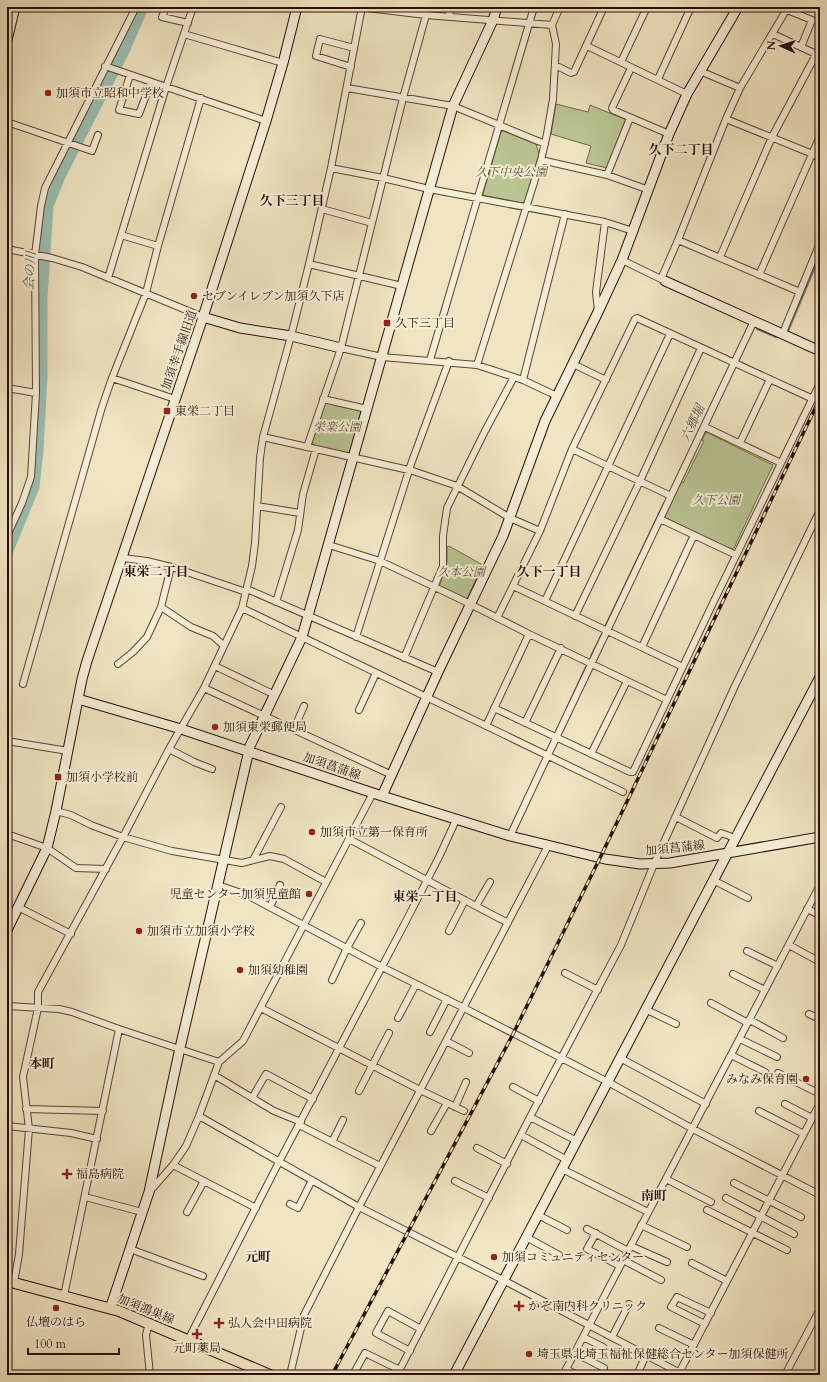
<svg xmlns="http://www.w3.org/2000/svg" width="827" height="1382" font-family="Cardo,'Noto Serif JP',serif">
	<rect width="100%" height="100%" fill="#f0e5c2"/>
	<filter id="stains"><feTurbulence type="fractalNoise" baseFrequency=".005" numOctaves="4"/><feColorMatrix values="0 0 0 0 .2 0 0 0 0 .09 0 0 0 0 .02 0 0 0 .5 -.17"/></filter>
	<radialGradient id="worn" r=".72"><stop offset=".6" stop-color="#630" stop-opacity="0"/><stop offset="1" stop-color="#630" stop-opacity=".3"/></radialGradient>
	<path fill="#b9c593" stroke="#71694a" d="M556 104 588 112 590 105 627 120 607 168 586 163 591 146 551 134Z
		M503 131 536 144 539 154 525 201 522 203 485 196 483 194 501 132Z
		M327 402 359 409 361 412 350 451 347 453 314 445 312 442 325 404Z
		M706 432 773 465 734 548 731 549 664 517 681 482 683 483 704 441 702 440Z
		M449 546 481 564 482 566 467 599H464L439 587 447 562V547Z"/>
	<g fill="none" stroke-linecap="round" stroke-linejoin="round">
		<path stroke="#6d786c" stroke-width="2" d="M757 329 776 337
			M788 331 820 255
			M606 625 664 503
			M591 656 602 634
			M567 708 586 667"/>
		<path stroke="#9abfb2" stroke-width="11" d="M7 553 34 487 38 451 42 376V298L48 206 60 176 124 51 143 7"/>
		<defs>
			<path id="street" d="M166 7 162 17 188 23
				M359 7 426 15 552 25
				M787 10 812 20 801 47
				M449 16 451 7
				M184 34 283 63
				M773 34 816 54
				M587 46 687 94
				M621 62 647 7
				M105 66 266 121
				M351 67 316 56 320 39 354 48
				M555 67H559L571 73 574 72 604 7
				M631 68 612 108 613 110 669 134
				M700 71 740 88
				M130 75 119 110 139 114 151 82
				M658 79 691 7
				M347 88 453 106 545 144
				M726 119 820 157
				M7 122 92 151 98 135
				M541 160 607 175 649 190
				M331 168 383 178 429 189 605 222 633 231
				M607 175 630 118
				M322 209 372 223
				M121 235 158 246
				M678 240 800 292
				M7 249 52 258 82 267 203 317
				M720 257 772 137 820 47
				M622 260 663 280
				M309 264 402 286
				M759 275 820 136
				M108 278 166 87 193 7
				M661 279 678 240 726 119 740 88 788 7
				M598 311 596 292 605 222
				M782 335 820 243
				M341 348 382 357 477 365 523 380 557 396
				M430 360 534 7
				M573 364 606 380
				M477 365 541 160 547 134 553 99 556 44 552 25 560 7
				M112 378 175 399
				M523 380 565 214
				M7 388 36 393
				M323 399 367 409
				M705 427 781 463
				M263 437 413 471 457 486 510 518 540 531
				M740 443 770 379
				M307 447 341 348 403 98 426 15
				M572 449 671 496
				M257 506 300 513
				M660 519 736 555
				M7 536 22 503 31 477 36 393 35 255 41 206 45 188 136 7
				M329 545 380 561 462 600 529 634 667 700
				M123 558 147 561 175 568 246 592
				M513 586 683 667
				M247 589 438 672
				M545 601 670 334
				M276 602 298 530 303 494 316 449
				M161 607 191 627 213 636 223 645
				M242 608 623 792
				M575 616 640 481 701 348
				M497 618 540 531 572 449 635 319 637 318 813 399
				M356 637 411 464 449 361
				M642 647 694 535
				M404 658 443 566V536L447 508 485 431 514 377
				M118 664 133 652 147 637 161 607 171 567
				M215 666 275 695
				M23 684 102 407 112 378 146 293 158 246 201 98
				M204 688 392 775
				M494 708 630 772H633L713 603 820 383
				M359 710 376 673
				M525 723 561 648
				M486 726 529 634
				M294 729 304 706
				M7 741 68 751
				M169 749 194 762 212 769
				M591 754 627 681
				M56 811 71 815 91 825 123 837 172 851 242 863 270 856 284 859 326 882
				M676 817 717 838 721 833 735 838
				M7 834 47 848 76 868 106 869
				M510 836 548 755 754 321
				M349 839 508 923
				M253 860 281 807
				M713 880 748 898
				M218 885 247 895 382 967 464 1008 608 1082 693 1129 820 1195
				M476 906 490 882
				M18 907 71 934
				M270 907 280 885
				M807 909 820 915
				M449 931 465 900
				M789 945 820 962
				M747 951 778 966
				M565 973 598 990
				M733 974 765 990
				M332 980 347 948 361 923
				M711 1003 748 1023
				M7 1006 59 1009 72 1012 119 1029 219 1062
				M261 1008 420 1090 464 1111
				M645 1009 676 1024
				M809 1014 820 1019
				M398 1018 416 984
				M750 1020 783 1038
				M430 1032 447 999
				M740 1039 777 1057
				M446 1041 469 1053
				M731 1055 765 1072
				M620 1058 706 1104
				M778 1073 820 1094
				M214 1075 274 1111 301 1122
				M513 1087 539 1101
				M359 1091 389 1033
				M252 1098 266 1074 313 1099
				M785 1104 812 1118
				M455 1107 466 1082
				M26 1109 103 1111
				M759 1111 804 1134
				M199 1116 359 1207 503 1280 684 1375
				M530 1117 577 1141
				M299 1125 380 1166
				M7 1126 71 1133 97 1139
				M431 1131 447 1103
				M521 1135 567 1160
				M332 1142 343 1120
				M477 1148 507 1164
				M173 1165 256 1208
				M562 1169 648 1212
				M666 1179 711 1202
				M455 1181 489 1198
				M734 1183 801 1217
				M150 1191 173 1165 186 1146 199 1116 219 1062 243 1041 373 793
				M85 1197 142 1212
				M726 1198 794 1234
				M290 1204 298 1208 312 1180
				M707 1210 787 1250
				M187 1212 204 1181
				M538 1215 567 1230
				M641 1225 687 1247
				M587 1229 628 1251
				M596 1233 587 1249 620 1266
				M526 1237 559 1255
				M631 1246 667 1262
				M130 1249 203 1276
				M623 1260 661 1280
				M692 1263 727 1281
				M14 1283 19 1254 29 1129 23 1077 38 1008V992L123 837 169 749 204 688 242 608 252 566 255 543 260 458 263 437 291 336 309 264 331 168 362 7
				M64 1296 119 1029
				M149 1323 146 1335 150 1375
				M705 1324 671 1307 677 1297 711 1313
				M659 1328 694 1345
				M583 1337 603 1347
				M612 1337 629 1304
				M188 1340 279 1162 405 923 439 857 456 820
				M410 1351 376 1333 388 1311 421 1329
				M575 1353 604 1368
				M566 1369 577 1375
				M290 1375 304 1315 359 1207 548 846
				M357 1375 354 1373 365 1353 400 1370
				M397 1375 530 1117 621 945 654 864 734 688 820 510
				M563 1375 820 885
				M637 1375 646 1355
				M678 1375 820 1103
				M785 1375 820 1309"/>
			<path id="secondary" d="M7 40 15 7
				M665 281 820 351
				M203 317 240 328 291 336 341 348
				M78 699 181 729 382 796 510 836 605 859 640 864 670 863 820 837
				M382 796 438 672 503 536 545 421 598 312 622 260 669 134 687 94 738 7
				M7 930 47 848 56 811 82 679 87 661 203 317 266 121 283 63 297 7
				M111 1308 112 1303 149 1192 180 1048 250 746 302 637 453 106 493 20 497 7
				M454 1375 820 677"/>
			<path id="primary" d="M7 1281 119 1311 270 1375"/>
		</defs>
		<use href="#street" stroke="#5b4332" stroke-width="8"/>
		<use href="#secondary" stroke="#290d02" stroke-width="11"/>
		<use href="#primary" stroke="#290d02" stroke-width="12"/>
		<use href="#street" stroke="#f5eed7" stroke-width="6"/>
		<use href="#secondary" stroke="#f5eed7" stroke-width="9"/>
		<use href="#primary" stroke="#f0e5c2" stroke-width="10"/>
		<defs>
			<path id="rail" d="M332 1375 513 1034 600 858 820 398"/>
		</defs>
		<use href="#rail" stroke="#290d02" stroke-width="3.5"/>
		<use href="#rail" stroke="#f5eed7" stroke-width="2" stroke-dasharray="6" stroke-linecap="butt"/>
	</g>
	<g fill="#8f2418" stroke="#f5eed7" stroke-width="1.5">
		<circle cx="48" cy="93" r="4"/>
		<circle cx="194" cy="296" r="4"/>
		<rect x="383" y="319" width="8" height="8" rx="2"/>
		<rect x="163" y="407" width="8" height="8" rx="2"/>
		<circle cx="215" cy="727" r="4"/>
		<rect x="54" y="773" width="8" height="8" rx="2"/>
		<circle cx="312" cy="832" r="4"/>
		<circle cx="309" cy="894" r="4"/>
		<circle cx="139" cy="931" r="4"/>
		<circle cx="240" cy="970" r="4"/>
		<circle cx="806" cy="1079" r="4"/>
		<path d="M65 1168h4v4h4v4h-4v4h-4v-4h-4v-4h4z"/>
		<circle cx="494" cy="1257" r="4"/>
		<path d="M517 1300h4v4h4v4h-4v4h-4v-4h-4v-4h4z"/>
		<circle cx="56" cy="1308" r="4"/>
		<path d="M217 1317h4v4h4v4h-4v4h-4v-4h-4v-4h4z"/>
		<path d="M195 1328h4v4h4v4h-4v4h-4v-4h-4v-4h4z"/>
		<circle cx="529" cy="1354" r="4"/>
	</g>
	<g text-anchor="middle" stroke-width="4" stroke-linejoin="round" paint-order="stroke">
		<g font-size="12" fill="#290d02" stroke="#f5eed7" text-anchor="start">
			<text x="56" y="97">加須市立昭和中学校</text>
			<text x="202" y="300">セブンイレブン加須久下店</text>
			<text x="395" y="327">久下三丁目</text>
			<text x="175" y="415">東栄二丁目</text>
			<text x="223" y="731">加須東栄郵便局</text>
			<text x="66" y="781">加須小学校前</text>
			<text x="320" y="836">加須市立第一保育所</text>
			<text x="301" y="898" text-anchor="end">児童センター加須児童館</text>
			<text x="147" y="935">加須市立加須小学校</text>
			<text x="248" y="974">加須幼稚園</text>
			<text x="798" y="1083" text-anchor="end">みなみ保育園</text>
			<text x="76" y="1178">福島病院</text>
			<text x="502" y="1261">加須コミュニティセンター</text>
			<text x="528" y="1310">かぞ南内科クリニック</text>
			<text x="56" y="1326" text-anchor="middle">仏壇のはら</text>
			<text x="228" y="1327">弘人会中田病院</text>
			<text x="197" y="1352" text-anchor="middle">元町薬局</text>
			<text x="537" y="1358">埼玉県北埼玉福祉保健総合センター加須保健所</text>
		</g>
		<g font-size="12" font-style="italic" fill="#5b4d35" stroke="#f5eed7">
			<text x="511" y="176">久下中央公園</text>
			<text x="337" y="431">栄楽公園</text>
			<text x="716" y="504">久下公園</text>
			<text x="461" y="576">久本公園</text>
		</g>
		<g font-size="12" fill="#290d02" stroke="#f5eed7">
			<text transform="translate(179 350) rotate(-71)" y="4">加須幸手線旧道</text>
			<text transform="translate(332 766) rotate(19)" y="4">加須菖蒲線</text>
			<text transform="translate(675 848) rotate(-6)" y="4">加須菖蒲線</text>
			<text transform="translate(146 1309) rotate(22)" y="4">加須鴻巣線</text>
		</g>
		<g font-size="13" font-weight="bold" fill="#290d02" stroke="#f5eed7">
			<text x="681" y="154">久下二丁目</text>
			<text x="292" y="205">久下三丁目</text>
			<text x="156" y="576">東栄二丁目</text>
			<text x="549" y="576">久下一丁目</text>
			<text x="425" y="901">東栄一丁目</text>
			<text x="42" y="1068">本町</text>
			<text x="654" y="1200">南町</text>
			<text x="258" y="1261">元町</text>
		</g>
		<g font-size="13" font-style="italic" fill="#565448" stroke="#f5eed7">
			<text transform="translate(29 271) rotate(-86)" y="5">会の川</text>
			<text transform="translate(692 423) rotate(-65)" y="5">六郷堀</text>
		</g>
	</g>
	<rect width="827" height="1382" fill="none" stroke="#f0e5c2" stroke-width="24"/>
	<rect x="8" y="8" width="811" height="1366" fill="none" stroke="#290d02" stroke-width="2"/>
	<rect x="12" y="12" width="803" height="1358" fill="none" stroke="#290d02"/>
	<g transform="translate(781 46) rotate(273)" stroke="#f5eed7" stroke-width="3" paint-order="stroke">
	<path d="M0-3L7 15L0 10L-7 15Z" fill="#290d02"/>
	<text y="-6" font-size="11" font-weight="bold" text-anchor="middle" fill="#290d02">N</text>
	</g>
	<path d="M28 1348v6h91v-6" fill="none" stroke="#290d02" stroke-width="2"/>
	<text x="34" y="1348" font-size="12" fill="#290d02" stroke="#f5eed7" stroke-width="3" paint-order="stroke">100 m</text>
	<rect width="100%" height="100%" filter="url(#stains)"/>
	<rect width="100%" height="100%" fill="url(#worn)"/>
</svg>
